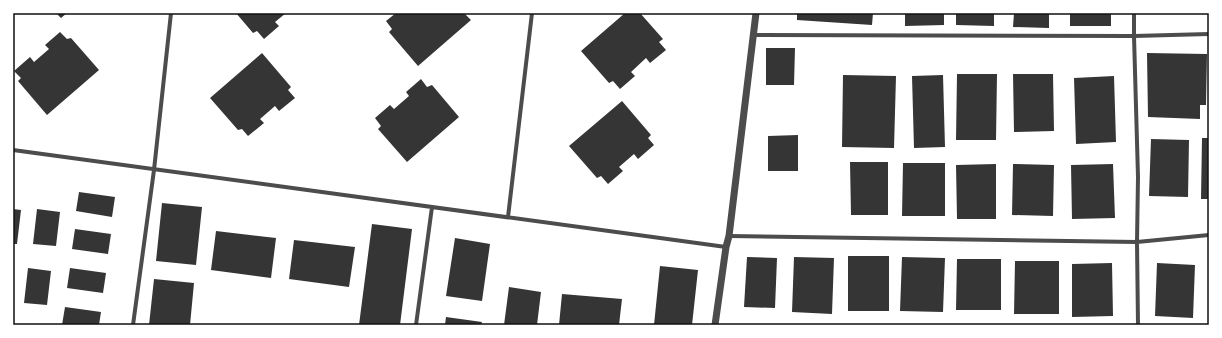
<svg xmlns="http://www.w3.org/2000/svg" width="1222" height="338" font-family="Lato,sans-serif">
	<rect width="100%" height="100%" fill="#fff"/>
	<path fill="#353535" d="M56 13H67L61 18Z
		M236 13H286L275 22 279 26 264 39 257 31 253 33Z
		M396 13H464L471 20 418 66 389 32 392 29 386 21Z
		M625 13H640L663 39 659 42 666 50 650 63 646 58 631 72 635 76 620 89 613 81 609 83 581 51Z
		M797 13H873L872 25 797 20Z
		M905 13H944V25L905 26Z
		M956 13H994V26L956 25Z
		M1014 13H1049V28L1013 27Z
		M1070 13H1111V26H1070Z
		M60 32 67 39 71 38 99 70 47 115 18 81 21 78 14 71 30 57 34 62 49 49 45 45Z
		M766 48H795L794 85H766Z
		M262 53 291 87 288 90 295 98 279 111 275 106 260 119 264 123 248 136 242 129 238 130 210 98Z
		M1147 53 1207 54 1206 105H1200V119L1148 117Z
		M957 74H997L996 140H956Z
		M1013 74H1053L1054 131 1014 132Z
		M843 75 896 76 894 148 842 147Z
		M943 75 945 147 914 148 912 76Z
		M1114 76 1116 142 1076 144 1074 78Z
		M421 79 427 87 432 85 459 117 407 162 378 129 381 126 375 118 390 105 394 109 409 96 406 92Z
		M622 101 651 135 648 138 654 145 638 159 634 154 619 167 623 171 608 184 601 176 597 178 569 146Z
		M798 135V171H768V136Z
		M1202 138H1209V199H1201Z
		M1151 139 1189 140 1188 197 1149 196Z
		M850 162H888V215H851Z
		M903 163H945V216H902Z
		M996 164V219H957L956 165Z
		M1013 164 1054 165 1053 216 1012 215Z
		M1113 164 1115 218 1072 219 1071 165Z
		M79 192 115 197 112 217 76 211Z
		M162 203 202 207 196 265 156 261Z
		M13 209 21 210 17 244H13Z
		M37 209 60 212 56 246 33 244Z
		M372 224 412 229 400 325H359Z
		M75 229 111 234 108 254 72 249Z
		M216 231 276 238 271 278 211 270Z
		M455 238 490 244 482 301 446 296Z
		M294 240 355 247 349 287 289 279Z
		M848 256H889V311H848Z
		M747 257 777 258 775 308 744 307Z
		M794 257 834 258 832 314 792 312Z
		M902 257 945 258 943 312 900 311Z
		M957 259H1001V310H956Z
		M1015 261H1059V314H1014Z
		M1112 263 1113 316 1072 317V264Z
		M1157 263 1195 265 1193 318 1155 316Z
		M660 266 698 270 692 325H654Z
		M28 268 51 271 47 305 24 303Z
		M70 268 106 273 103 293 67 288Z
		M154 279 194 283 190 325H149Z
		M509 287 541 292 537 325H504Z
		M562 294 622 299 619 325H559Z
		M65 307 101 312 99 325H62Z
		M446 317 482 322 481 325H445Z"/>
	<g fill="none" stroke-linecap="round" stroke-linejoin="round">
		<path stroke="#4c4c4c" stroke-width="4" d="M1134 13V36L1138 177 1137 242 1138 325
			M753 35 1134 36 1209 34
			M13 150 726 247
			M508 217 532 13
			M729 236 1137 242 1209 235
			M133 325 154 170 171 13
			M416 325 432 207"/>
		<path stroke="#4c4c4c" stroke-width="7" d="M715 325 726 247 729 236 756 13"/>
	</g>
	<rect width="1222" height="338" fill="none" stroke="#ffffff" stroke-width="28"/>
	<rect x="14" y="14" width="1194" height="310" fill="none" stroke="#111" stroke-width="1.5"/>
</svg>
